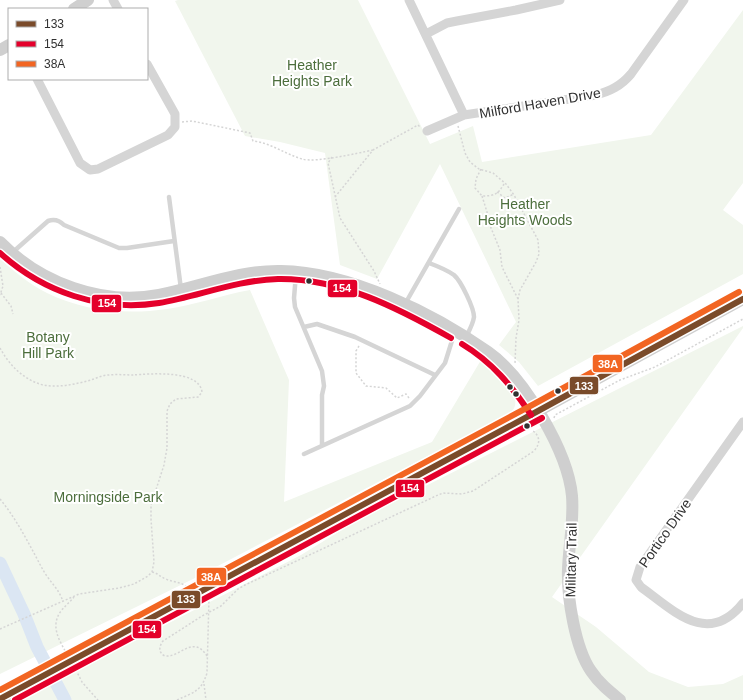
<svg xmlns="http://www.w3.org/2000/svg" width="743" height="700" font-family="Arial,sans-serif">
	<rect width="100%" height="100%" fill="#fff"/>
	<path fill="#f1f6ed" d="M178 0H358L430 144 473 126 482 162 651 135 743 10V183L723 210 743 225V274L538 386 519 362 499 345 516 322 440 164 377 279 340 265 325 153 280 142 245 136 175 1Z
		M0 259C15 272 29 284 47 293 83 311 127 315 167 309 195 305 222 295 250 290L289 380 284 502 432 442 481 360C493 370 529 397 510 413L193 579 0 674Z
		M743 326V328L552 597 596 627 649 672 688 687 723 684 743 675V700H19L301 555 358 520Z"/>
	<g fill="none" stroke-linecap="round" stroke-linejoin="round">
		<path stroke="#dbe6f3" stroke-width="13" d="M0 563 24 614 37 647 65 700"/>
		<path stroke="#d5d5d5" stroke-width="1.5" stroke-dasharray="2 2" stroke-linecap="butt" d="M182 122 192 121 250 133 253 141C271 143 285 154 302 159 316 163 358 153 373 150
			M458 126 465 153 470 162 479 169 493 173 506 184 514 195 538 240 539 254 536 262 520 290 518 299 519 320 516 338 515 363
			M332 157 328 163 340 218 374 271 380 284
			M481 169 476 179 475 188 482 196C495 196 498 194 504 184
			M497 192 505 198 514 194
			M482 196 487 212 489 223 500 250 502 267 518 299
			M335 197 373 150 418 125 420 127
			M0 267 3 286 0 295
			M1 293 11 306 13 314
			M359 346 356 351V373L366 386 386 388 397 398 406 394 409 398
			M0 348C9 365 24 380 43 385 59 388 76 384 91 380 97 378 103 375 109 375 117 374 125 375 133 375 149 374 199 369 202 392L198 397 176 399 170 404 167 411V448L164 465 151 505V519L154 562 152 572 148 576 134 584 119 588 79 594 0 629
			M554 418 555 415 620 380 655 367 743 319
			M0 499C18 521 30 546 43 570 49 581 60 590 63 602
			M152 572C158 573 160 577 166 579 174 583 182 581 189 589
			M67 654C59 640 50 626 61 611 65 606 70 602 74 597
			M207 656C193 634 180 658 165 656 158 653 159 646 163 641L202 616 221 606 238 589 245 585 438 495 443 493 462 494 473 491 534 451C541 443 540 436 532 430
			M76 670 82 682 98 700
			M204 684 206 700
			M177 700C194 692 201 692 207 673L209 598"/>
		<path stroke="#d5d5d5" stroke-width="4.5" d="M169 197 181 289
			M13 252 48 221C54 219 59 220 64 225L119 248H127L174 241
			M429 263C437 266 447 270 454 275 461 281 474 308 474 317 473 324 469 331 466 337
			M296 274 294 298 295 307 322 371 324 386 322 395V445
			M405 304 459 209
			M304 327 317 324 355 337 435 375
			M304 454 410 406 420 396 445 363 455 331"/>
		<path stroke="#d5d5d5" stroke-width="9" d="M113 0 118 9
			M409 0 464 115
			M426 34 447 23 457 21 516 10 560 0
			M37 79 80 163 90 170 98 169 168 135 175 127V114L147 64
			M427 131 464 115 596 95C610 91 621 86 631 74L684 0
			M743 422 640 567 636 580 641 587C674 611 708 647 743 603"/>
		<path stroke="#cfcfcf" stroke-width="12" d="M74 9 88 0
			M0 50 9 45
			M0 242C40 283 102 306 159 295 200 287 239 270 281 271 349 272 433 313 488 352 524 377 568 452 572 496 574 520 569 545 568 569 567 597 575 648 591 671 599 683 609 691 620 700
			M101 646 538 411 743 299
			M0 699 11 693"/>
		<path stroke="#cfcfcf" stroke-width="12" d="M11 693 101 646"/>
		<defs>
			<path id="bus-1" d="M0 699 538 411 743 299"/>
			<path id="bus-2" d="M0 253C43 292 101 312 159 303 199 296 237 280 278 279 340 278 398 308 451 338
				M462 344C492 362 512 386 531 415
				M15 700 542 418"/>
			<path id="bus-3" d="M0 690 534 404 739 292"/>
		</defs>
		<use href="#bus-1" stroke="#fff" stroke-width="9"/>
		<use href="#bus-2" stroke="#fff" stroke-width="9"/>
		<use href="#bus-3" stroke="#fff" stroke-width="9"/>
		<use href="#bus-1" stroke="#7a4b2a" stroke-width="6"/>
		<use href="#bus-2" stroke="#e4002b" stroke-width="6"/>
		<use href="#bus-3" stroke="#f26522" stroke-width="6"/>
	</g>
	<g fill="#313131" stroke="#fff" stroke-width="1.5">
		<circle cx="309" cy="281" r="3.5"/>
		<circle cx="510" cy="387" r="3.5"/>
		<circle cx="558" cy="391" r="3.5"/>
		<circle cx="516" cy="394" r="3.5"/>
		<circle cx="527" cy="426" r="3.5"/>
	</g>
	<g text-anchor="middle" stroke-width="4" stroke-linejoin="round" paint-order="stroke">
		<g font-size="14" fill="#4c6e3c" stroke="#fff">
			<text x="312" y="70">Heather<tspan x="312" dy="16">Heights Park</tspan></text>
			<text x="525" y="209">Heather<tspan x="525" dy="16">Heights Woods</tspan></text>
			<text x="48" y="342">Botany<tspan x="48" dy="16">Hill Park</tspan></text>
			<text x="108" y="502">Morningside Park</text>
		</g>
		<g font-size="14" fill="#313131" stroke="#fff">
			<text transform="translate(540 103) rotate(-10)" y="5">Milford Haven Drive</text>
			<text transform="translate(665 533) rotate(-55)" y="5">Portico Drive</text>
			<text transform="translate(571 560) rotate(-89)" y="5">Military Trail</text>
		</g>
	</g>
	<g stroke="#fff" stroke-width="1.5">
		<rect x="327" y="279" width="31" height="19" rx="4" fill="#e4002b"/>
		<rect x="91" y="294" width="31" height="19" rx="4" fill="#e4002b"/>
		<rect x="592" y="354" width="31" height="19" rx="4" fill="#f26522"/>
		<rect x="569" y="376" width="30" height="19" rx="4" fill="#7a4b2a"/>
		<rect x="395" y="479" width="30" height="19" rx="4" fill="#e4002b"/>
		<rect x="196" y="567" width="31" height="19" rx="4" fill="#f26522"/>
		<rect x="171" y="590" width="30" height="19" rx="4" fill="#7a4b2a"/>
		<rect x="132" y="620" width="30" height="19" rx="4" fill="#e4002b"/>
	</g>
	<g font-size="11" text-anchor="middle" font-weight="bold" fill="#fff">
		<text x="342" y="292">154</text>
		<text x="107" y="307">154</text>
		<text x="608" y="368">38A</text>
		<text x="584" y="390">133</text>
		<text x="410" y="492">154</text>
		<text x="211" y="581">38A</text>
		<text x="186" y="603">133</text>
		<text x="147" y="633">154</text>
	</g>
	<rect x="8" y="8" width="140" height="72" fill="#ffffff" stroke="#adadad"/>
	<rect x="16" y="21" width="20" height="6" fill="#7a4b2a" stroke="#adadad"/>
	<text x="44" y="28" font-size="12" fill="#313131">133</text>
	<rect x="16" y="41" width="20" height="6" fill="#e4002b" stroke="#adadad"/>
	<text x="44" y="48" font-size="12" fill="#313131">154</text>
	<rect x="16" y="61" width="20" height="6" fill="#f26522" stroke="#adadad"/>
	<text x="44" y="68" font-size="12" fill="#313131">38A</text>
</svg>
